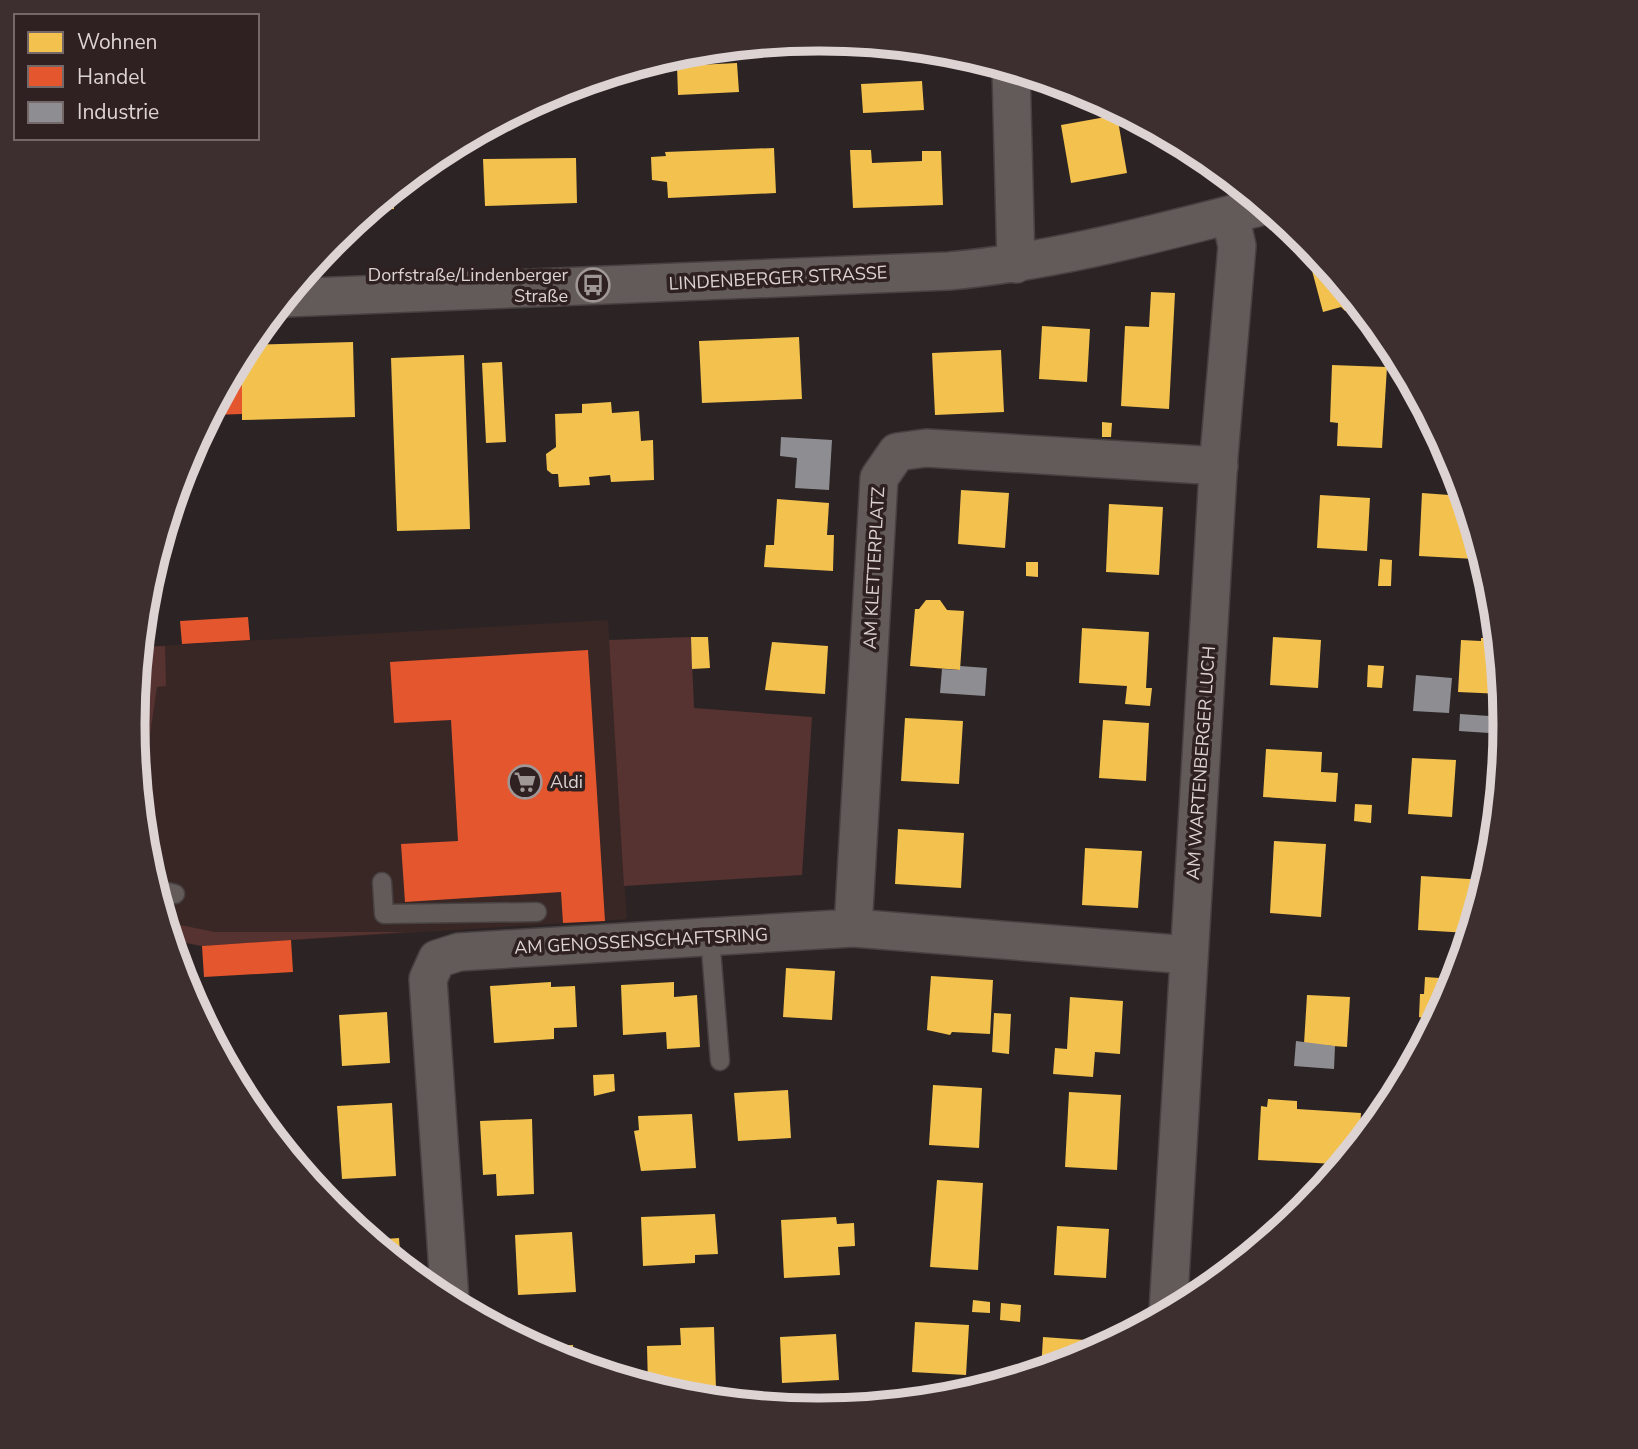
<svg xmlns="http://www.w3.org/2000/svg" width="1638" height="1449" font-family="'Nunito Sans',sans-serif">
	<rect width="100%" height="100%" fill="#2c2424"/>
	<path fill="#392726" d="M608 620 627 919 202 946 171 940 146 858 133 724 141 647Z"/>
	<path fill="#563231" d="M691 637 694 708 812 717 802 875 624 886 609 640Z
		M165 646 166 686 157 687 144 775 138 774 133 724 141 647Z
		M165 922 215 932H406L202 946 171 940Z"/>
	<path fill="#f2c14e" d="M737 63 739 92 678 95 677 66Z
		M922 81 924 110 863 113 861 84Z
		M557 91V98L540 99 554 92Z
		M1117 115 1127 173 1071 183 1061 125Z
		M774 148 776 193 668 198 667 182 652 180 651 157 666 156 665 152Z
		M850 150H871L872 163 922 161V151H941L943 205 853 208Z
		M576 158 577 203 485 206 483 159Z
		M393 191 394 209 370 210Z
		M1321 260 1360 308 1345 311 1341 307 1323 312 1310 263Z
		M1151 292 1175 293 1169 409 1121 406 1125 326 1149 327Z
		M1042 326 1090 329 1087 382 1039 379Z
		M799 337 802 399 702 403 699 341Z
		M353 342 355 417 242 420V356L248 345Z
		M1001 350 1004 412 935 415 932 353Z
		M464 355 470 529 397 531 391 358Z
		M502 362 506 442 486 443 482 363Z
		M1332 365 1387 367 1382 448 1337 446 1338 423 1330 422Z
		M611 402 612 413 639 411 641 441 653 440 654 480 611 482 610 475 589 477 590 485 559 487 558 474H552L547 470 546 454 556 447 555 414 582 413V404Z
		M1102 422 1112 423 1111 437H1102Z
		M961 490 1009 493 1005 548 958 544Z
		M1422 493 1463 496 1478 544 1475 559 1419 556Z
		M1320 495 1370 498 1367 551 1317 548Z
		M777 499 829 503 827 535H834L833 571 764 567 766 545H774Z
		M1109 504 1163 507 1159 575 1106 572Z
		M1380 559 1392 560 1391 586H1378Z
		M1026 562H1038V577L1026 576Z
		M926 600H940L947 610 964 611 960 670 910 666 915 609H919Z
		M1082 628 1149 632 1146 688H1152L1150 706 1125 704 1127 686 1079 683Z
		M691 637H708L710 668 692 669Z
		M1273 637 1321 640 1318 688 1270 685Z
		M1481 638H1496L1502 694 1458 692 1461 640 1481 641Z
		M772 642 828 646 825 694 765 690Z
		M1368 665 1384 666 1382 688 1367 687Z
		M905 718 963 721 959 784 901 781Z
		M1103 720 1149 723 1146 781 1099 778Z
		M1266 749 1322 752 1321 772 1338 773 1336 802 1263 797Z
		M1412 758 1456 760 1452 817 1408 814Z
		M1355 804 1372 805 1371 823 1354 821Z
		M898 829 964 833 961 888 895 884Z
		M1274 841 1326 844 1321 917 1270 913Z
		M1085 848 1142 851 1138 908 1082 905Z
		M1421 876 1485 880 1469 933 1418 930Z
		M786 968 835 971 832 1020 783 1017Z
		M931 976 993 980 990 1034 952 1032 950 1035 927 1030Z
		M1425 977 1455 979 1427 1035H1422L1423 1018 1419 1017 1420 994H1424Z
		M551 982V987L575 986 577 1027 554 1028V1039L494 1043 490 986Z
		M674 982V997L697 995 700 1047 667 1049 666 1032 623 1035 621 985Z
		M1307 995 1350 997 1347 1047 1304 1044Z
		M1070 997 1123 1001 1120 1054 1095 1052 1093 1077 1053 1074 1055 1048 1067 1049Z
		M387 1012 390 1063 342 1066 339 1015Z
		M994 1013 1011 1014 1009 1054 992 1052Z
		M614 1074 615 1091 594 1096 593 1075Z
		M933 1085 982 1088 979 1148 929 1145Z
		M788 1090 791 1138 738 1141 734 1093Z
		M1069 1092 1121 1095 1117 1170 1065 1167Z
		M1268 1099 1297 1101V1109L1361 1113 1359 1143 1351 1153 1336 1152 1335 1164 1258 1160 1261 1106 1267 1107Z
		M392 1103 396 1176 342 1179 337 1106Z
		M692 1114 696 1168 641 1171 634 1131 639 1130 638 1116Z
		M532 1119 534 1194 497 1196 496 1174 483 1175 480 1121Z
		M937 1180 983 1183 978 1270 930 1267Z
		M715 1214 718 1254 695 1255V1263L643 1266 641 1217Z
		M836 1217 837 1224 854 1223 855 1246 838 1247 840 1275 784 1278 781 1220Z
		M1057 1226 1109 1229 1106 1278 1054 1275Z
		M572 1232 576 1292 518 1295 515 1235Z
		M399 1238 401 1265 371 1240Z
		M973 1300 990 1302V1313L972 1312Z
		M1001 1303 1021 1305 1020 1322 1000 1320Z
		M915 1322 969 1325 966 1375 912 1372Z
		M714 1327 716 1389 665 1391 648 1386 647 1346 681 1345 680 1328Z
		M836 1334 839 1380 782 1383 780 1337Z
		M1043 1337 1113 1342 1081 1358 1041 1371Z
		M573 1345 574 1363 535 1347Z"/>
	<path fill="#e4572e" d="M242 356V414L211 415Z
		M150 579H160L156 610 144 609Z
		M248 617 250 640 182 644 180 621Z
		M588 650 605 921 563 923 561 892 405 902 401 844 458 841 451 720 394 723 390 662Z
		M291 940 293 972 204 977 202 946Z"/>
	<path fill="#8d8d92" d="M781 437 832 440 829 490 795 488 797 458 780 456Z
		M1457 477 1463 496 1456 495Z
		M960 666 987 668 985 696 940 693 942 669 960 670Z
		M1416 675 1452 678 1449 713 1413 711Z
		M1460 714 1504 717V734L1459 731Z
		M1296 1041 1335 1046 1334 1069 1294 1066Z
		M1290 1203 1308 1204 1288 1223Z"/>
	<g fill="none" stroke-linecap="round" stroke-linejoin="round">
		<defs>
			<path id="lane" d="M382 882 384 914 537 912
				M155 889 175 894
				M710 937 720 1061"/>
			<path id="street" d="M1011 69 1016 264
				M286 298 949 271C1056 261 1159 233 1264 206
				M853 928 879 478 897 452 926 448 1219 466
				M450 1301 428 979 437 959 459 952 853 928 1189 955
				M1168 1312 1219 456 1237 246 1230 215"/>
		</defs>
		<use href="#lane" stroke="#474141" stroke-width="21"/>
		<use href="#street" stroke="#474141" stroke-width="40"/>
		<use href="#lane" stroke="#635a5a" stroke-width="18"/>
		<use href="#street" stroke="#635a5a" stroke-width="37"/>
	</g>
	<defs>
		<symbol id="bus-ring" viewBox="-11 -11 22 22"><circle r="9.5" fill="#2f2121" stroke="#9f9696" stroke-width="1.5"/><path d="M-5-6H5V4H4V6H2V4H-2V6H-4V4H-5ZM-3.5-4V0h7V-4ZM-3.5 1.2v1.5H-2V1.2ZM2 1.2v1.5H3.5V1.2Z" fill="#9f9696"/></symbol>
		<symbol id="supermarket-ring" viewBox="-11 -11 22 22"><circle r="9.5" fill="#2f2121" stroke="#9f9696" stroke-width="1.5"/><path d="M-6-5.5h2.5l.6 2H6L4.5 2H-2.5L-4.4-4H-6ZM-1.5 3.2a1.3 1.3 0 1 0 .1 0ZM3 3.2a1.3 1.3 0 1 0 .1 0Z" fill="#9f9696"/></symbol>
	</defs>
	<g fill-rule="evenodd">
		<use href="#bus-ring" x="574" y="266" width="38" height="38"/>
		<use href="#supermarket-ring" x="506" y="763" width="38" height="38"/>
	</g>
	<g text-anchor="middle" stroke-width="7" stroke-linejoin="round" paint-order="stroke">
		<g font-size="18" fill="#ddd3d3" stroke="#2f2121" text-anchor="end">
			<text x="568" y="281">Dorfstraße/Lindenberger<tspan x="568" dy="21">Straße</tspan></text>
			<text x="550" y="788" text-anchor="start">Aldi</text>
		</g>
		<g font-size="18" fill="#ddd3d3" stroke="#2f2121">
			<text transform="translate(778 278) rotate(-3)" y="6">LINDENBERGER STRASSE</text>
			<text transform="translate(874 568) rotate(-87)" y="6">AM KLETTERPLATZ</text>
			<text transform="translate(1201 763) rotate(-86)" y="6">AM WARTENBERGER LUCH</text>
			<text transform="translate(641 941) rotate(-3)" y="6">AM GENOSSENSCHAFTSRING</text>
		</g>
	</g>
	<path d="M0 0H1638V1449H0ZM818 51H820A673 673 0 0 1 1493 724V725A673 673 0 0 1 820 1398H818A673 673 0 0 1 145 725V724A673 673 0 0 1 818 51Z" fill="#3d2f2f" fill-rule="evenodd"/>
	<path fill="none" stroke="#ddd3d3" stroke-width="9" d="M818 51H820A673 673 0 0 1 1493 724V725A673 673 0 0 1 820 1398H818A673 673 0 0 1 145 725V724A673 673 0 0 1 818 51Z"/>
	<rect x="14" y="14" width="245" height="126" fill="#2f2121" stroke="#756868" stroke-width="2"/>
	<rect x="28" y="32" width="35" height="21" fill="#f2c14e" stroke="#756868" stroke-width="2"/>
	<text x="77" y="49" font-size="21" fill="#ddd3d3">Wohnen</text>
	<rect x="28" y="66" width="35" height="21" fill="#e4572e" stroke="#756868" stroke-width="2"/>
	<text x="77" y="84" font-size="21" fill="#ddd3d3">Handel</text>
	<rect x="28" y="102" width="35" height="21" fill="#8d8d92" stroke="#756868" stroke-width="2"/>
	<text x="77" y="119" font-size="21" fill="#ddd3d3">Industrie</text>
</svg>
